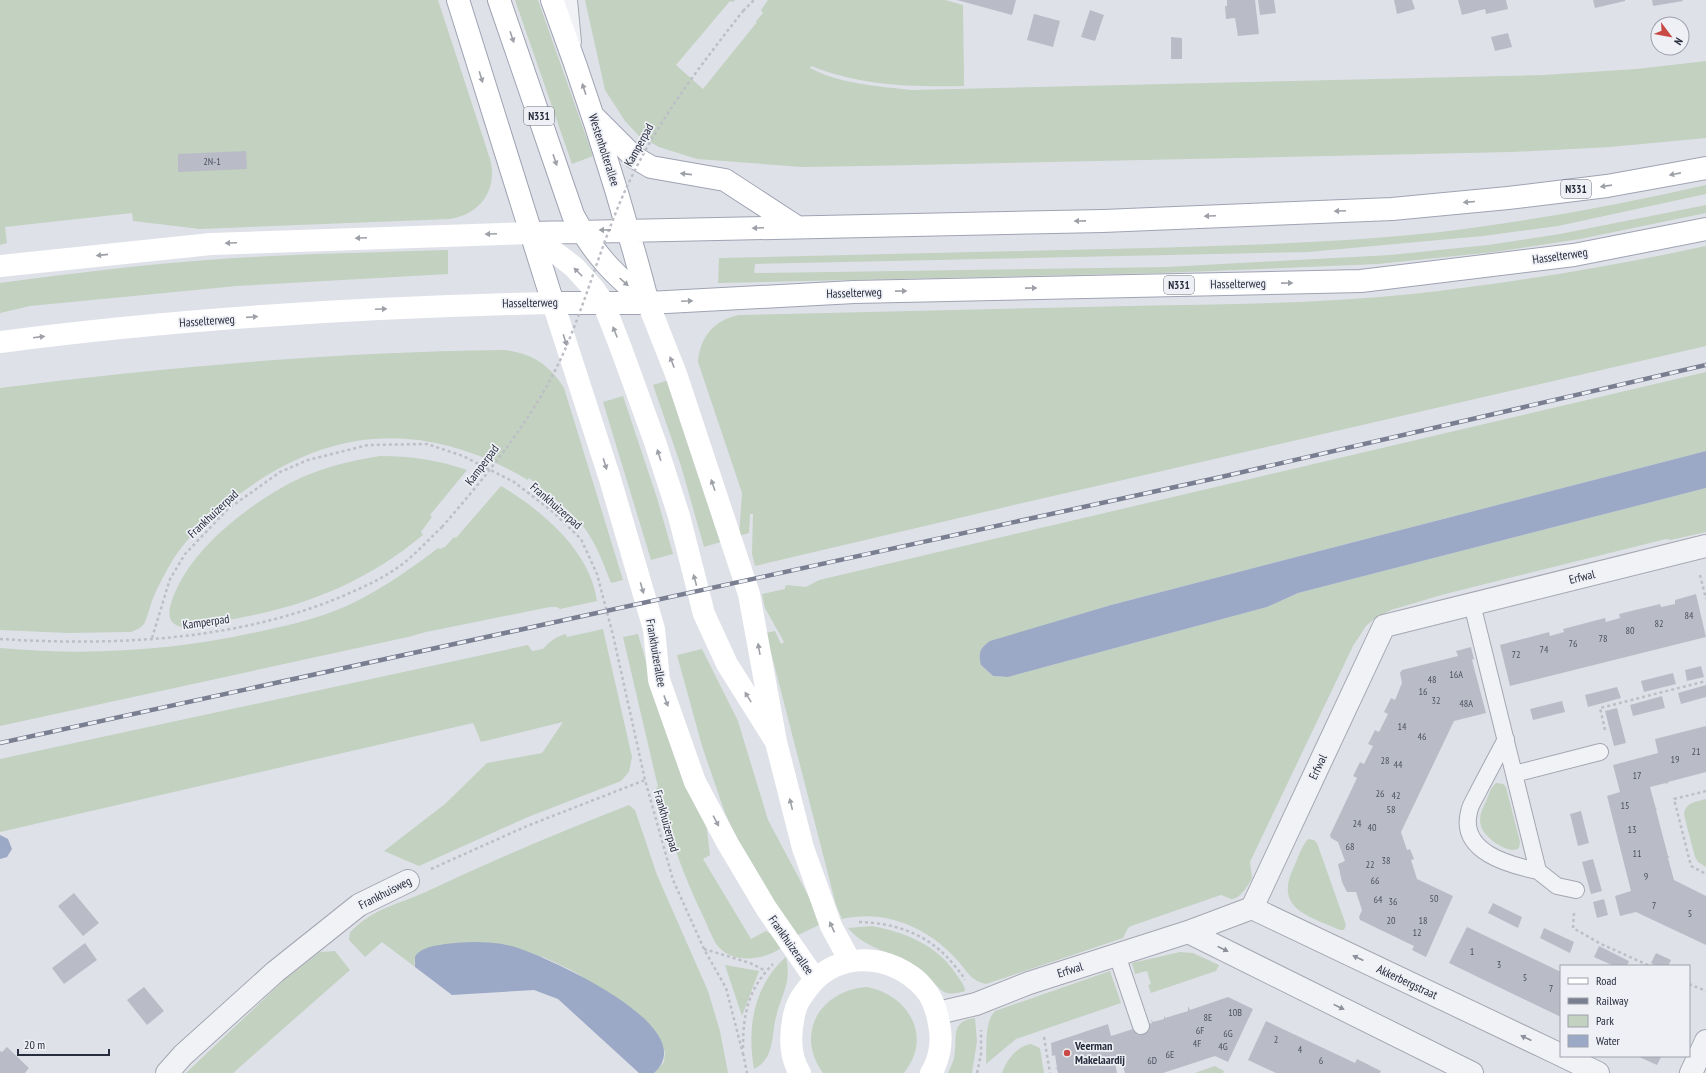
<svg xmlns="http://www.w3.org/2000/svg" width="1706" height="1073" font-family="'PT Sans Narrow',sans-serif">
	<rect width="100%" height="100%" fill="#dfe1e8"/>
	<path fill="#c2d1c0" d="M0 0H438L490 159C498 189 481 214 450 219L200 229 133 221 132 213 5 227 7 243 0 245Z
		M515 0H538L593 156 572 164Z
		M585 0H735L733 2 730 1 676 65 703 89 757 22 756 21 763 13 761 10 768 0H945L963 5 964 86C910 87 862 86 811 66L810 68C841 84 876 86 911 90L1543 75 1637 69 1706 61V138L1610 147 1512 152 865 166 802 167 697 159 659 147 639 136 625 121 605 90Z
		M1706 185V194L1558 226 1483 236 1308 252 755 264 754 273 1167 267 1390 255 1488 245 1560 234 1706 205V213L1580 239 1494 252 1378 264 1163 273 718 283 719 258C849 255 978 252 1108 249 1216 246 1324 244 1431 233 1524 222 1615 206 1706 185Z
		M1706 246V346L1027 502 755 566 752 554 753 514H750L749 533 739 536 742 493 698 362C700 337 714 320 739 315 869 312 999 309 1130 306 1224 304 1319 304 1412 294 1511 283 1609 267 1706 246Z
		M448 250V274L237 286 30 306 0 313V283C90 271 181 260 272 256 331 253 389 252 448 250Z
		M503 350C530 352 550 365 564 388L623 580 611 583C604 565 597 546 586 530 571 510 548 494 529 478L528 480C428 421 334 424 241 493 216 511 191 532 174 558 166 571 159 584 153 598 150 606 148 616 144 624 141 628 136 630 131 632L67 633 0 630V388C166 367 335 352 503 350Z
		M1706 372V451L1111 605 1055 622 981 665 993 676 1008 677 1267 607 1298 593 1706 488V532L1671 540 1666 539 1445 594 1391 610 1374 619 1366 626 1353 646 1250 862 1252 878C1249 884 1240 900 1231 899 1228 898 1225 896 1221 895L1131 926 1128 928 1123 938 986 984C971 981 967 971 958 961 929 928 886 909 842 919L836 905 766 633 775 631 781 644 784 642 765 608 762 594 785 589V586L788 585 806 587 819 580Z
		M669 380 724 541 704 547 681 466 653 385Z
		M623 396 657 498 673 554 651 560 603 402Z
		M380 456C411 456 438 460 467 470L430 515 432 517 421 532 423 535C349 596 276 615 182 627 171 625 168 618 170 607 184 554 244 508 290 483 319 468 349 461 380 456Z
		M501 486C542 511 590 550 597 601L560 609 557 607H550L426 632 408 637 0 726V648C88 656 176 651 262 631 294 624 328 616 357 601 386 586 412 568 438 548L440 549 445 547 454 537 456 538Z
		M603 629 632 757 629 772 621 781 528 817 419 866 384 851 445 804 487 763 542 753 563 722 481 742 473 723 0 832V759L528 645 532 651 543 649C549 642 556 636 566 634L567 637Z
		M638 634 659 706 706 822 710 855 703 859 751 939 766 931 774 936 781 948C764 960 732 965 717 945 711 936 707 924 702 914 683 874 668 832 656 788L658 787 623 637Z
		M702 649 738 721 768 820 810 899 821 924 796 936 784 919 735 835 725 813 702 746 677 655Z
		M1496 783 1503 784 1506 787 1520 842 1519 848C1510 856 1483 837 1481 826 1478 816 1483 808 1487 799 1489 794 1491 787 1496 783Z
		M1706 799V867L1698 862 1695 857 1684 815C1685 802 1696 802 1706 799Z
		M629 805 635 810 657 875 708 991 720 1031 728 1073H654L664 1062 665 1052 621 1001 573 971 543 957 414 962 415 967 382 942 365 957 349 940 350 932C377 906 398 905 430 890 496 859 562 831 629 805Z
		M1308 839 1314 840 1317 843 1346 925 1344 930H1340C1309 916 1273 909 1294 867 1298 858 1301 847 1308 839Z
		M872 926C905 932 940 946 958 977 961 981 965 986 965 991 958 993 951 995 944 992 935 987 930 976 922 970 899 953 867 951 848 928Z
		M335 951 350 970 233 1073H186L282 982 320 952Z
		M1180 952 1193 953 1219 965 1216 971 1151 993 1148 985 1151 984 1147 971 1135 974 1132 963Z
		M786 957C792 984 781 994 776 1017 771 1037 775 1058 754 1069 747 1028 753 986 786 957Z
		M725 965 759 971 742 1016Z
		M1110 971 1121 1003 1016 1039 986 1064C987 1048 984 1022 995 1011Z
		M867 987C909 995 933 1037 904 1073H823C794 1033 821 990 867 987Z
		M975 1018 977 1041 972 1073H948C950 1068 953 1063 954 1058 958 1039 949 1021 975 1018Z
		M1031 1044 1040 1048 1044 1073H1002C1006 1061 1017 1046 1031 1044Z
		M1215 1066 1224 1071 1223 1073H1195Z"/>
	<path fill="#9ba9c7" d="M1706 451V488L1298 593 1267 607 1008 677 993 676 981 665C978 653 980 648 990 641L1111 605Z
		M0 835 8 839 12 849 7 857 0 859Z
		M473 942C487 942 502 943 515 947 547 957 705 1027 654 1073H639L558 999 534 990 452 995 415 967V957C421 943 459 943 473 942Z"/>
	<path fill="#b9bcc7" d="M957 0H1016L1012 15Z
		M1227 0H1255L1259 34 1238 36 1235 18 1226 19 1225 6H1227Z
		M1258 0H1274L1276 13 1260 15Z
		M1394 0H1412L1415 9 1397 14Z
		M1458 0H1506L1508 9 1486 14 1485 9 1462 15Z
		M1593 0H1625V1L1595 8Z
		M1652 0H1682L1683 1 1653 6Z
		M1090 10 1104 15 1095 41 1081 37Z
		M1034 14 1060 21 1053 47 1027 40Z
		M1508 33 1512 47 1495 51 1491 37Z
		M1171 37 1182 38V59H1171Z
		M246 151 247 169 178 172V154Z
		M1696 594 1706 637 1510 686 1500 645 1549 632 1550 636 1564 632 1563 629 1605 618 1606 622 1620 618 1619 614 1660 604 1661 607 1675 604V600Z
		M1471 647 1474 659 1472 660 1486 713 1454 721 1401 832 1407 850 1410 849 1414 859 1411 860 1417 879 1453 896 1426 957 1412 950 1414 946 1360 920 1359 917 1362 910 1356 892H1347L1342 882 1338 864 1345 861 1338 842 1331 838 1330 835 1357 778 1353 776 1360 762 1364 764 1373 746 1368 744 1375 730 1379 732 1388 714 1384 712 1391 698 1395 700 1402 683 1400 673 1402 670 1458 656 1456 651Z
		M1701 666 1704 677 1687 681 1685 670Z
		M1673 673 1676 684 1644 692 1641 681Z
		M1706 685V697L1681 704 1678 693Z
		M1617 687 1621 698 1588 707 1585 695Z
		M1662 696 1665 708 1633 716 1630 705Z
		M1562 701 1565 712 1533 720 1530 709Z
		M1617 708 1626 743 1614 746 1605 711Z
		M1706 726V772L1668 782 1667 785 1666 783 1650 787 1656 809 1658 808 1656 810 1668 856 1670 857 1668 858 1674 880 1706 896V945L1636 912 1620 916 1615 896 1631 891 1607 796 1620 792 1613 765 1658 753 1655 739Z
		M1581 811 1589 843 1578 846 1570 814Z
		M1593 859 1602 891 1591 894 1582 862Z
		M74 893 99 923 83 936 58 906Z
		M1604 899 1608 915 1597 918 1593 902Z
		M1493 903 1522 917 1518 928 1488 913Z
		M1467 927 1561 972V1017L1449 963Z
		M1544 928 1574 942 1570 953 1540 938Z
		M85 943 97 960 64 984 52 968Z
		M1599 946 1629 961 1627 966H1614L1594 957Z
		M1656 953 1671 960 1668 966H1656L1651 963Z
		M144 987 164 1011 147 1025 127 1000Z
		M1228 997 1253 1009 1228 1062 1215 1056 1163 1073H1125L1120 1057 1114 1058 1117 1073H1058L1057 1069H1054L1057 1068 1055 1055 1052 1056 1051 1043 1108 1024 1111 1036 1152 1023 1151 1019 1153 1022 1164 1019V1015L1165 1018 1188 1011V1006L1190 1010Z
		M1266 1021 1355 1063 1357 1059 1381 1071 1380 1073H1276L1248 1060Z
		M7 1047 29 1068 25 1073H0V1051L2 1052Z
		M1637 1056H1664L1661 1057 1657 1065Z"/>
	<g fill="none" stroke-linecap="round" stroke-linejoin="round">
		<defs>
			<path id="service" d="M569 0 573 42
				M1472 604 1538 871 1557 886 1576 890
				M1506 739C1497 756 1488 773 1479 790 1476 797 1470 805 1469 812 1459 852 1509 865 1538 871
				M1514 774 1600 752
				M1117 955 1141 1026"/>
			<path id="minor" d="M1252 908 1561 1055
				M1188 932 1472 1073
				M938 1013 976 1004 1029 983 1188 932 1252 908 1384 626 1706 546
				M1563 1056 1598 1073
				M167 1073 183 1055 275 972 359 905 408 881
				M1691 1073 1706 1041"/>
			<path id="primary" d="M458 0 553 303H648L854 292 1361 281 1574 255 1706 229
				M499 0 573 215C594 255 614 274 648 303
				M552 0C589 99 621 200 648 303
				M596 119 634 157 651 167 725 180 797 227
				M530 233 1103 221 1392 209 1508 198 1607 186 1706 168"/>
		</defs>
		<use href="#service" stroke="#a4a7b2" stroke-width="18"/>
		<use href="#minor" stroke="#a4a7b2" stroke-width="24"/>
		<use href="#primary" stroke="#9fa3b3" stroke-width="24"/>
		<path stroke="#bdbfc6" stroke-width="2.5" stroke-dasharray="3 3" stroke-linecap="butt" d="M743 11 754 0
			M1700 575 1706 599
			M152 638 170 579 185 554 228 509 280 472 308 460 368 445 427 444 463 456 514 482 553 512 581 539 597 574 613 635 645 780 673 880 704 949 726 988 743 1054
			M0 639C115 646 236 641 343 596 361 588 380 580 397 568 413 557 427 541 442 527
			M1605 730 1600 708 1706 681
			M1706 791 1674 799 1691 866 1706 874
			M431 869 527 826 645 780
			M1574 913 1573 928 1601 944 1650 966
			M859 922C897 923 930 935 954 965 958 970 962 974 965 980
			M704 949 750 963 766 971
			M1689 984 1706 991
			M1044 1037 1050 1073
			M743 1048C743 1014 748 989 773 964
			M743 1053 747 1073
			M977 1073 981 1054V1030"/>
		<use href="#service" stroke="#f1f2f6" stroke-width="16"/>
		<use href="#minor" stroke="#f1f2f6" stroke-width="22"/>
		<path stroke="#fff" stroke-width="22" d="M0 266 211 244 530 233 574 267 593 288 603 302 622 351 655 442 679 516 704 614 727 664 776 742
			M648 303 676 374 749 594 776 742 803 848 831 926 850 961
			M0 342C183 318 368 307 553 303L610 479 654 629 659 680 695 782 728 844 766 908 815 979
			M800 1073C789 1056 790 1034 794 1015 796 1004 801 997 808 988 837 949 893 953 924 988 934 999 938 1015 940 1030 942 1043 939 1061 931 1073"/>
		<use href="#primary" stroke="#fff" stroke-width="22"/>
		<defs>
			<path id="rail" d="M0 743 1221 477 1706 365"/>
		</defs>
		<use href="#rail" stroke="#797e91" stroke-width="4.5"/>
		<use href="#rail" stroke="#eef0f5" stroke-width="3" stroke-dasharray="9" stroke-linecap="butt"/>
		<path stroke="#bdbfc6" stroke-width="2.5" stroke-dasharray="3 3" stroke-linecap="butt" d="M442 527C487 475 534 418 563 354 590 293 605 228 636 168 665 111 704 61 743 11"/>
	</g>
	<defs><path id="oneway-solid" d="M-6-.8H1V-3.2L6.5 0L1 3.2V.8H-6Z"/></defs>
	<g fill="#9ea0a8">
		<use href="#oneway-solid" transform="translate(512 37) rotate(71)"/>
		<use href="#oneway-solid" transform="translate(481 77) rotate(73)"/>
		<use href="#oneway-solid" transform="translate(584 89) rotate(-108)"/>
		<use href="#oneway-solid" transform="translate(555 160) rotate(71)"/>
		<use href="#oneway-solid" transform="translate(686 174) rotate(-174)"/>
		<use href="#oneway-solid" transform="translate(1675 174) rotate(169)"/>
		<use href="#oneway-solid" transform="translate(1606 186) rotate(172)"/>
		<use href="#oneway-solid" transform="translate(1469 202) rotate(175)"/>
		<use href="#oneway-solid" transform="translate(1340 211) rotate(178)"/>
		<use href="#oneway-solid" transform="translate(1210 216) rotate(178)"/>
		<use href="#oneway-solid" transform="translate(1080 221) rotate(179)"/>
		<use href="#oneway-solid" transform="translate(758 228) rotate(178)"/>
		<use href="#oneway-solid" transform="translate(605 230) rotate(179)"/>
		<use href="#oneway-solid" transform="translate(491 234) rotate(178)"/>
		<use href="#oneway-solid" transform="translate(361 238) rotate(178)"/>
		<use href="#oneway-solid" transform="translate(231 243) rotate(177)"/>
		<use href="#oneway-solid" transform="translate(102 255) rotate(174)"/>
		<use href="#oneway-solid" transform="translate(578 272) rotate(-135)"/>
		<use href="#oneway-solid" transform="translate(624 282) rotate(42)"/>
		<use href="#oneway-solid" transform="translate(1287 283) rotate(-1)"/>
		<use href="#oneway-solid" transform="translate(1031 288) rotate(-1)"/>
		<use href="#oneway-solid" transform="translate(901 291) rotate(-1)"/>
		<use href="#oneway-solid" transform="translate(687 301) rotate(-3)"/>
		<use href="#oneway-solid" transform="translate(381 309) rotate(-3)"/>
		<use href="#oneway-solid" transform="translate(252 317) rotate(-4)"/>
		<use href="#oneway-solid" transform="translate(615 332) rotate(-112)"/>
		<use href="#oneway-solid" transform="translate(39 337) rotate(-7)"/>
		<use href="#oneway-solid" transform="translate(565 340) rotate(73)"/>
		<use href="#oneway-solid" transform="translate(672 362) rotate(-111)"/>
		<use href="#oneway-solid" transform="translate(659 455) rotate(-108)"/>
		<use href="#oneway-solid" transform="translate(605 464) rotate(73)"/>
		<use href="#oneway-solid" transform="translate(713 485) rotate(-109)"/>
		<use href="#oneway-solid" transform="translate(695 580) rotate(-105)"/>
		<use href="#oneway-solid" transform="translate(642 588) rotate(74)"/>
		<use href="#oneway-solid" transform="translate(759 649) rotate(-100)"/>
		<use href="#oneway-solid" transform="translate(748 697) rotate(-122)"/>
		<use href="#oneway-solid" transform="translate(666 701) rotate(70)"/>
		<use href="#oneway-solid" transform="translate(791 804) rotate(-104)"/>
		<use href="#oneway-solid" transform="translate(716 821) rotate(62)"/>
		<use href="#oneway-solid" transform="translate(832 927) rotate(-115)"/>
	</g>
	<g fill="#8c909a">
		<use href="#oneway-solid" transform="translate(1223 949) rotate(26)"/>
		<use href="#oneway-solid" transform="translate(1358 958) rotate(-155)"/>
		<use href="#oneway-solid" transform="translate(1339 1007) rotate(26)"/>
		<use href="#oneway-solid" transform="translate(1526 1038) rotate(-155)"/>
	</g>
	<circle fill="#c94947" stroke="#eef0f5" stroke-width="1.5" cx="1067" cy="1053" r="4"/>
	<g text-anchor="middle" stroke-width="3.5" stroke-linejoin="round" paint-order="stroke">
		<g font-size="10" fill="#4c5160">
			<text x="212" y="165">2N-1</text>
			<text x="1689" y="619">84</text>
			<text x="1659" y="627">82</text>
			<text x="1630" y="634">80</text>
			<text x="1603" y="642">78</text>
			<text x="1573" y="647">76</text>
			<text x="1544" y="653">74</text>
			<text x="1516" y="658">72</text>
			<text x="1456" y="678">16A</text>
			<text x="1432" y="683">48</text>
			<text x="1423" y="695">16</text>
			<text x="1436" y="704">32</text>
			<text x="1466" y="707">48A</text>
			<text x="1402" y="730">14</text>
			<text x="1422" y="740">46</text>
			<text x="1696" y="755">21</text>
			<text x="1675" y="763">19</text>
			<text x="1385" y="764">28</text>
			<text x="1398" y="768">44</text>
			<text x="1637" y="779">17</text>
			<text x="1380" y="797">26</text>
			<text x="1396" y="799">42</text>
			<text x="1625" y="809">15</text>
			<text x="1391" y="813">58</text>
			<text x="1357" y="827">24</text>
			<text x="1372" y="831">40</text>
			<text x="1632" y="833">13</text>
			<text x="1350" y="850">68</text>
			<text x="1637" y="857">11</text>
			<text x="1386" y="864">38</text>
			<text x="1370" y="868">22</text>
			<text x="1646" y="880">9</text>
			<text x="1375" y="884">66</text>
			<text x="1434" y="902">50</text>
			<text x="1378" y="903">64</text>
			<text x="1393" y="905">36</text>
			<text x="1654" y="909">7</text>
			<text x="1690" y="917">5</text>
			<text x="1391" y="924">20</text>
			<text x="1423" y="924">18</text>
			<text x="1417" y="936">12</text>
			<text x="1472" y="955">1</text>
			<text x="1499" y="968">3</text>
			<text x="1525" y="981">5</text>
			<text x="1551" y="992">7</text>
			<text x="1235" y="1016">10B</text>
			<text x="1208" y="1021">8E</text>
			<text x="1200" y="1034">6F</text>
			<text x="1228" y="1037">6G</text>
			<text x="1276" y="1043">2</text>
			<text x="1197" y="1047">4F</text>
			<text x="1223" y="1050">4G</text>
			<text x="1300" y="1053">4</text>
			<text x="1170" y="1058">6E</text>
			<text x="1152" y="1064">6D</text>
			<text x="1321" y="1064">6</text>
		</g>
		<g fill="#eef0f5" stroke="#636875" stroke-width="1">
			<rect x="524" y="107" width="30" height="18" rx="3"/>
			<rect x="1561" y="180" width="30" height="18" rx="3"/>
			<rect x="1164" y="276" width="30" height="18" rx="3"/>
		</g>
		<g font-size="11" font-weight="bold" fill="#282d3e">
			<text x="539" y="120">N331</text>
			<text x="1576" y="193">N331</text>
			<text x="1179" y="289">N331</text>
		</g>
		<g font-size="12" fill="#282d3e" stroke="#eef0f5">
			<text transform="translate(639 145) rotate(-61)" y="4">Kamperpad</text>
			<text transform="translate(604 150) rotate(72)" y="4">Westenholterallee</text>
			<text transform="translate(1560 256) rotate(-8)" y="4">Hasselterweg</text>
			<text transform="translate(1238 284) rotate(-1)" y="4">Hasselterweg</text>
			<text transform="translate(854 293) rotate(-2)" y="4">Hasselterweg</text>
			<text transform="translate(530 303) rotate(-1)" y="4">Hasselterweg</text>
			<text transform="translate(207 321) rotate(-4)" y="4">Hasselterweg</text>
			<text transform="translate(482 465) rotate(-53)" y="4">Kamperpad</text>
			<text transform="translate(556 506) rotate(41)" y="4">Frankhuizerpad</text>
			<text transform="translate(213 514) rotate(-43)" y="4">Frankhuizerpad</text>
			<text transform="translate(1582 577) rotate(-14)" y="4">Erfwal</text>
			<text transform="translate(206 622) rotate(-8)" y="4">Kamperpad</text>
			<text transform="translate(656 653) rotate(80)" y="4">Frankhuizerallee</text>
			<text transform="translate(1318 767) rotate(-65)" y="4">Erfwal</text>
			<text transform="translate(666 821) rotate(74)" y="4">Frankhuizerpad</text>
			<text transform="translate(385 893) rotate(-27)" y="4">Frankhuisweg</text>
			<text transform="translate(791 945) rotate(55)" y="4">Frankhuizerallee</text>
			<text transform="translate(1070 970) rotate(-17)" y="4">Erfwal</text>
			<text transform="translate(1407 982) rotate(25)" y="4">Akkerbergstraat</text>
		</g>
		<g font-size="12" font-weight="bold" fill="#282d3e" stroke="#eef0f5" text-anchor="start">
			<text x="1075" y="1050">Veerman<tspan x="1075" dy="14">Makelaardij</tspan></text>
		</g>
	</g>
	<rect x="1560" y="965" width="130" height="92" fill="#eef0f5" stroke="#9fa2ac"/>
	<rect x="1568" y="978" width="20" height="6" fill="#ffffff" stroke="#9fa2ac"/>
	<text x="1596" y="985" font-size="12" fill="#282d3e">Road</text>
	<rect x="1568" y="998" width="20" height="6" fill="#797e91" stroke="#9fa2ac"/>
	<text x="1596" y="1005" font-size="12" fill="#282d3e">Railway</text>
	<rect x="1568" y="1015" width="20" height="12" fill="#c2d1c0" stroke="#9fa2ac"/>
	<text x="1596" y="1025" font-size="12" fill="#282d3e">Park</text>
	<rect x="1568" y="1035" width="20" height="12" fill="#9ba9c7" stroke="#9fa2ac"/>
	<text x="1596" y="1045" font-size="12" fill="#282d3e">Water</text>
	<g transform="translate(1670 36) rotate(122)"><circle r="19" fill="#eef0f5" stroke="#9fa2ac"/>
	<path d="M0-3L7 15L0 10L-7 15Z" fill="#c94947"/>
	<text y="-6" font-size="11" font-weight="bold" text-anchor="middle" fill="#282d3e">N</text>
	</g>
	<path d="M18 1049v6h91v-6" fill="none" stroke="#282d3e" stroke-width="2"/>
	<text x="24" y="1049" font-size="12" fill="#282d3e" stroke="#eef0f5" stroke-width="3" paint-order="stroke">20 m</text>
</svg>
